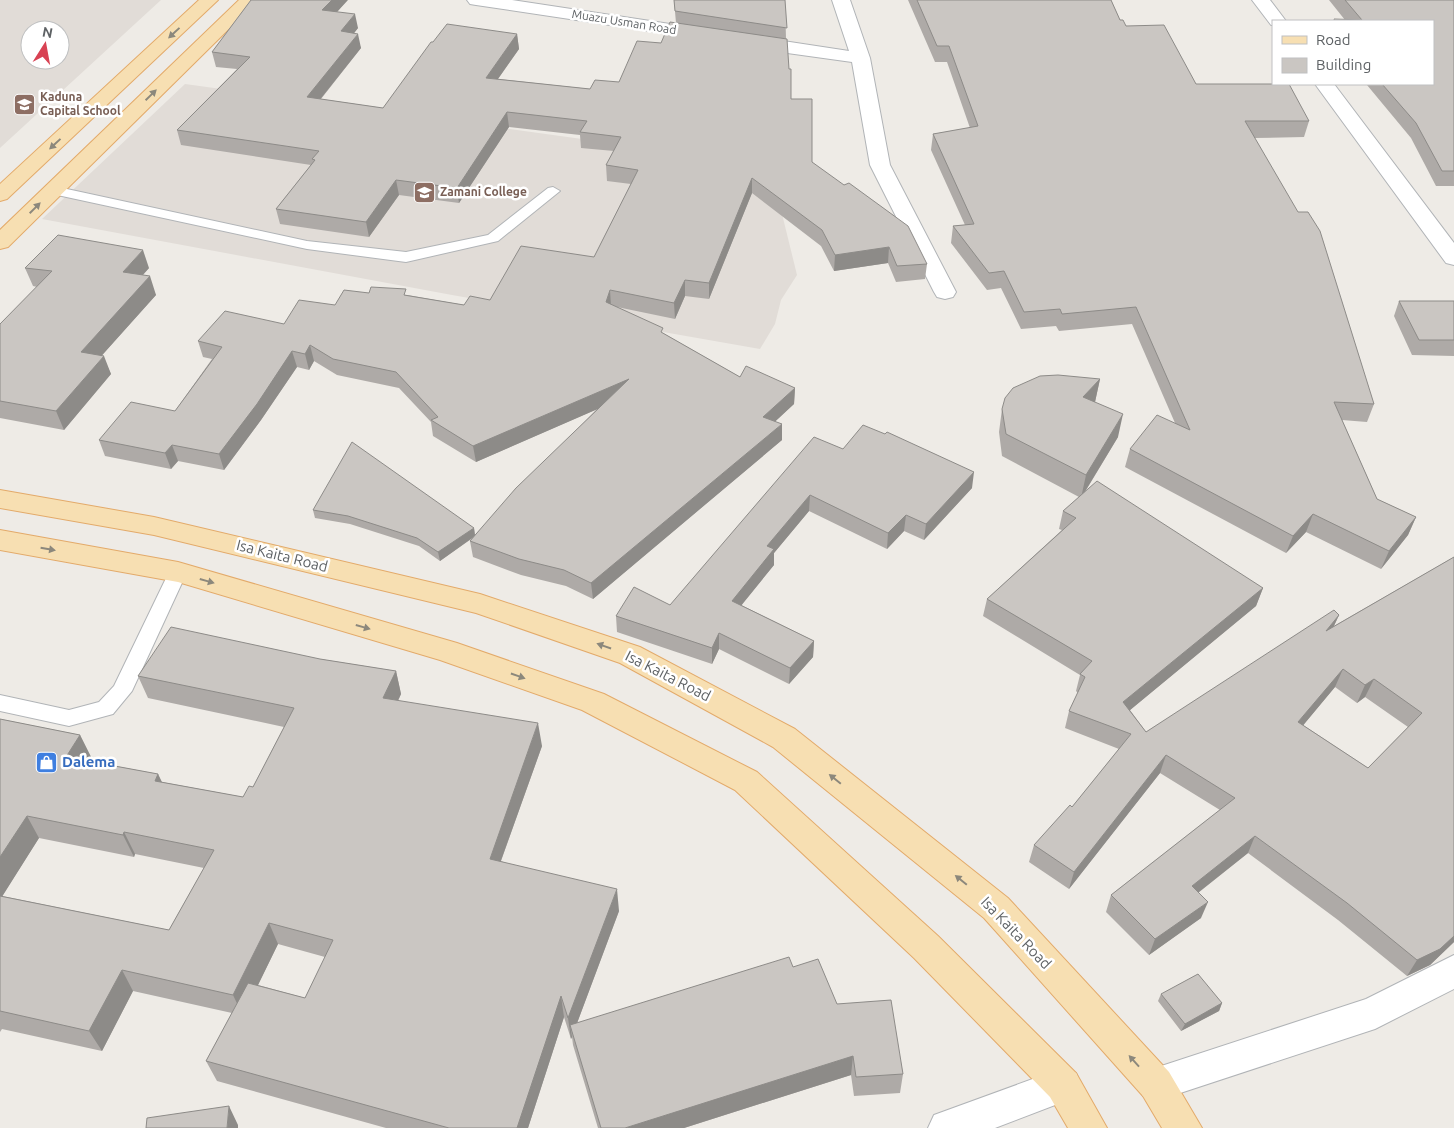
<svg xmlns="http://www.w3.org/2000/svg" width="1454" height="1128" font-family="Ubuntu,sans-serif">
	<rect width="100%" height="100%" fill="#eeebe6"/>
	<path fill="#e1dcd7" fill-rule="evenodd" d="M0 0H161L0 148ZM30 30H60V60H30Z
		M185 84 770 165 797 275 781 300 775 324 760 349 452 295 42 219Z"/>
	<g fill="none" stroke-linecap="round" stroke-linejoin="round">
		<defs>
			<path id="lane" d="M53 186 307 241 406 252 488 235 548 188 553 187 560 191 498 241 406 262 307 249 48 193 46 190 48 187Z
				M178 565 185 567 187 572 132 691 113 714 69 726 0 711V695L69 710 99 702 114 686 169 572 171 567Z"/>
			<path id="street" d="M467 0H512L703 29 709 30 712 34 709 38 703 39 476 5 470 4Z
				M832 0H850L870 58 890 165 956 292 953 297 945 299 937 297 934 292 870 165 852 62 751 48 744 46 742 42 744 38 751 36 849 51Z
				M1252 0H1270L1286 21H1273V25H1271Z
				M1315 84H1334L1454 243V265L1446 263Z
				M1454 955V989L1375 1029 1156 1101 1143 1096 1138 1084 1143 1072 1366 999Z
				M1063 1068 1076 1073 1081 1085 1076 1097 995 1128H928L934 1115Z"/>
			<path id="primary" d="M199 0H218L7 199 0 201V184Z
				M239 0H258L8 247 0 249V230Z
				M0 490 154 517 480 594 640 647 795 729 1008 898 1169 1072 1202 1128H1162L1143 1096 984 918 773 747 620 663 476 613 154 535 0 508Z
				M0 530 178 562 457 643 604 694 757 772 938 936 1076 1073 1107 1128H1068L1050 1097 914 958 735 790 582 710 440 660 178 582 0 550Z"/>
		</defs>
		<use href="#lane" stroke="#b1b4b7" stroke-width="2"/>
		<use href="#street" stroke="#b1b4b7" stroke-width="2"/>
		<use href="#primary" stroke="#e3aa6a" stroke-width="2"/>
		<use href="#lane" fill="#fff" fill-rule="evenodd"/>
		<use href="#street" fill="#fff" fill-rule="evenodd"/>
		<use href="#primary" fill="#f7dfb2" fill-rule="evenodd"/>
	</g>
	<path fill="#aeaaa7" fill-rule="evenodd" d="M251 0H347L337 12 358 28 354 33 361 48 321 99 383 108 433 42 517 34 519 49 498 79 590 89 619 82 661 43 676 23 674 0H785L786 39 791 99 812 162 927 264 925 279 896 282 888 263 834 271 821 246 752 193 709 299 685 296 675 319 617 307 740 377 795 388 794 404 775 421 782 440 593 599 566 586 521 575 473 557 470 541 474 537 440 561 419 546 350 524 315 518 313 510 474 528 475 535 597 409 476 462 433 436 431 422 399 388 337 375 314 361 309 370 297 367 261 420 224 470 178 461 171 469 105 456 99 440 175 411 212 359 203 357 198 341 284 324 335 305 369 293 407 295 464 305 490 300 594 257 631 184 607 181 606 165 614 151 581 148 580 135 509 127 459 203 399 195 369 237 280 224 276 209 311 165 181 145 177 130 237 69 216 67 212 52Z
		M908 0H1111L1120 20 1126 26 1196 84 1309 121 1304 137 1254 138 1374 404 1367 422 1342 420 1377 499 1416 517 1408 535 1381 569 1306 532 1286 553 1125 467 1130 449 1175 423 1132 324 1059 331 1056 326 1021 329 1001 288 987 290 951 243 953 226 965 225 931 150 933 134 970 128 947 62H935Z
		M1329 0H1454V186H1436L1411 138 1367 85H1356L1355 84H1433V21H1333L1334 19 1345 20Z
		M25 268H149L143 275 156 295 102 355 111 374 64 430 0 418V324L37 287 33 286Z
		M1399 301H1454V356L1412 355 1394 316Z
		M1100 379 1095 402 1118 437 1085 492 1263 588 1256 606 1130 710 1146 732 1339 615 1334 626 1454 557V942L1430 965 1407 976 1338 920 1248 853 1198 893 1201 918 1149 955 1106 912 1111 895 1220 810 1160 773 1069 889 1029 862 1034 845 1072 807 1119 749 1065 728 1069 711 1078 693 1076 691 1080 675 983 616 987 599 1062 530 1059 529 1063 511 1079 497 1002 456 999 432 1002 409ZM1335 687 1357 703 1365 697 1408 727 1368 768 1303 725Z
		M843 449 972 488 924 540 904 531 887 549 809 511 774 553V565L741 605 814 641 813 657 789 684 719 649 712 664 617 632 616 616 670 605Z
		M320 659 396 671 401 694 398 701 542 746 501 861 619 911 577 1023 793 967 837 1004 903 1074 900 1093 854 1096 851 1075 684 1128H598L573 1045 572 1037 571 1039 564 1017 528 1128H386L217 1081 206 1061 232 1013 133 991 102 1051 2 1029 0 1032V719L80 735 91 757 89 761 158 774 162 782 243 797 253 787 284 727 148 698 138 676ZM39 838 134 857 135 854 204 868 169 930 2 896ZM278 944 325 957 305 998 258 985Z
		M1161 994 1222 1003 1219 1011 1181 1031 1158 1001Z"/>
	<path fill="#8d8b88" d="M332 0H348L325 25 322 10Z
		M355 14 358 28 344 46 341 31Z
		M358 34 361 48 310 112 307 97Z
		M517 34 519 49 488 93 486 78Z
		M507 112 509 127 459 203 457 188Z
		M752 178V193L709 299V283Z
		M396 180 399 195 369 237 366 222Z
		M889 247 888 263 834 271 835 255Z
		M143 250 149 268 129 290 123 272Z
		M150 276 156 295 88 371 81 352Z
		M685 280V296L675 319 674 303Z
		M610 290 611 306 606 302Z
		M310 345 314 361 309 370 305 354Z
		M292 351 297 367 261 420 224 470 219 454Z
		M104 356 111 374 64 430 56 411Z
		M629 379 630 395 476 462 473 446Z
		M1100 379 1095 402 1078 420 1083 397Z
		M795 388 794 404 763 433V417Z
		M1123 414 1118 437 1081 498 1086 475Z
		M782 424V440L593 599 591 583Z
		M172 445 178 461 171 469 165 453Z
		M974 472 972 488 924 540 926 524Z
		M810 495 809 511 774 553V565L732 617V601L767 546Z
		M1313 514 1306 532 1286 553 1293 536Z
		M906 515 904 531 887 549 888 533Z
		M1416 517 1408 535 1381 569 1389 551Z
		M474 528 475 536 440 561 438 552Z
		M1263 588 1256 606 1118 720 1123 702Z
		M1339 615 1331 632 1326 631Z
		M719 633V649L712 664V648Z
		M814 641 813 657 789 684 790 668Z
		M1343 669 1335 687 1291 740 1298 722Z
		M396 671 401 694 388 721 383 698Z
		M1374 679 1365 697 1357 703 1365 685Z
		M538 723 542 746 494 880 490 859Z
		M80 735 91 757 77 779 66 757Z
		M1166 755 1160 773 1069 889 1074 872Z
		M158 774 168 796 155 781Z
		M27 816 39 838 0 900V857Z
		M124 832 135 854 134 857 123 835Z
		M1255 836 1248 853 1185 903 1192 886Z
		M617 889 619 911 573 1034 570 1025 572 1037 571 1039 568 1018Z
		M1208 902 1201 918 1149 955 1155 939Z
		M269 923 278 944 243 1016 233 995Z
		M1454 936V942L1430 965 1407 976 1417 960Z
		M122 970 133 991 102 1051 89 1031Z
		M561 996 564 1017 528 1128H517Z
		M1222 1003 1219 1011 1181 1031 1185 1024Z
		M853 1056 851 1075 684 1128H625Z
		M229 1106 238 1125V1128H227Z"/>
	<path fill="#cac6c2" stroke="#8d8b88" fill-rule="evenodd" d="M251 0H332L322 10 355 14 341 31 358 34 307 97 383 108 431 42H433L447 24 517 34 486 78 590 89 595 80 619 82 637 41 661 43 670 22 787 39 789 69H791V99H812V162L844 185 849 183 908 226 927 264 897 266 889 247 835 255 822 230 752 178 709 283 685 280 674 303 610 290 606 302 663 328 661 332 740 377 746 366 795 388 763 417 782 424 591 583 564 570 519 559 470 541 516 488 629 379 473 446 431 420 438 417 396 372 333 359 310 345 305 354 292 351 257 404 219 454 172 445 165 453 99 440 131 402 175 411 222 347 198 341 225 311 284 324 299 300 335 305 344 290 369 293 371 287 406 289 404 295 464 305 470 296 490 300 521 246 594 257 638 170 606 165 621 137 580 132 587 121 507 112 457 188 396 180 366 222 276 209 315 160 312 159 319 151 177 130 250 57 212 52Z
		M674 0H785L787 28 675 11Z
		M917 0H1111L1120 20H1123L1126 26 1164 25 1196 84H1289L1309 121H1245L1298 212H1308L1320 231 1374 404 1334 402 1377 499 1416 517 1389 551 1313 514 1293 536 1130 449 1157 415 1190 430 1136 307 1062 314 1060 309 1024 312 1004 271 989 273 953 226 974 224 933 134 978 126 949 46H937Z
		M1345 0H1454V171H1442L1416 123 1382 84H1433V21H1335L1334 19 1362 20Z
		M58 235 143 250 123 272 150 276 81 352 104 356 56 411 0 401V324L52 271 25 268Z
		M1399 301H1454V340H1419Z
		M1058 375 1100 379 1083 397 1123 414 1086 475 1006 434 1002 409 1005 398 1013 388 1040 376Z
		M863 425 885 434 887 432 974 472 926 524 906 515 888 533 810 495 767 546 774 549 732 601 814 641 790 668 719 633 712 648 616 616 634 587 670 605 814 437 843 449Z
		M352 442 474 528 438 552 417 538 348 516 313 510Z
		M1097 481 1263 588 1123 702 1146 732 1334 610 1339 615 1326 631 1454 557V936L1440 949 1417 960 1347 903 1255 836 1192 886 1208 902 1155 939 1111 895 1235 798 1166 755 1074 872 1034 845 1070 805 1072 807 1131 734 1069 711 1085 677 1080 674 1092 661 987 599 1076 518 1063 511ZM1343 669 1365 685 1374 679 1422 713 1368 768 1298 722Z
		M171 627 320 659 396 671 383 698 538 723 490 859 617 889 568 1018 561 996 517 1128H449L206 1061 248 983 305 998 333 940 269 923 233 995 122 970 89 1031 0 1011V896L169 930 214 850 124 832 123 835 27 816 0 857V719L80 735 66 757 158 774 155 781 243 797 249 786 253 787 294 708 138 676Z
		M789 957 793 967 818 959 837 1004 891 1000 903 1074 856 1077 853 1056 625 1128H601L570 1025Z
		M1198 974 1222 1003 1185 1024 1161 994Z
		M229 1106 227 1128H146L147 1118Z"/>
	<defs><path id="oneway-solid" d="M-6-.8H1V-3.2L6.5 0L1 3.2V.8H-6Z" transform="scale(1.25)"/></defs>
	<g fill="#8c887c">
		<use href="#oneway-solid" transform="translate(174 33) rotate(137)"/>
		<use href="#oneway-solid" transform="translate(151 95) rotate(-44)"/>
		<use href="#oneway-solid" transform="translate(55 144) rotate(137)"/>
		<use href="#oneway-solid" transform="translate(35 208) rotate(-45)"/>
		<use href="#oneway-solid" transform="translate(48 549) rotate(10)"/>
		<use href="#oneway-solid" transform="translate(207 581) rotate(16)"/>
		<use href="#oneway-solid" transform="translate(363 627) rotate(16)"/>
		<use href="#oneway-solid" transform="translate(604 646) rotate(-161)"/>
		<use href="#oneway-solid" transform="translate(518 676) rotate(19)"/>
		<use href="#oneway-solid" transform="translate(835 779) rotate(-141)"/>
		<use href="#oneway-solid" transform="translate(961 880) rotate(-141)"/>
		<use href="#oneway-solid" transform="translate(1134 1061) rotate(-132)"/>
	</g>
	<defs>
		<symbol id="school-square" viewBox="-11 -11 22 22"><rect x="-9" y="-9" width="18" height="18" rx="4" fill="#8d6e63" stroke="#fff"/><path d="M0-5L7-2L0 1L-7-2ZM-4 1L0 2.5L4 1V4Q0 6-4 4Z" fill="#fff"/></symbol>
		<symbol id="shop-square" viewBox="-11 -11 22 22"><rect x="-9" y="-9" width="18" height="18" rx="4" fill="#3f7fe0" stroke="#fff"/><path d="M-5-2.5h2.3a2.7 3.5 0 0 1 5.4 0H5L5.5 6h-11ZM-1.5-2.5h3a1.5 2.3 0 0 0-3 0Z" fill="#fff"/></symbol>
	</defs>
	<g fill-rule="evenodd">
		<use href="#school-square" x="12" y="92" width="25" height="25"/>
		<use href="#school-square" x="412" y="180" width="25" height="25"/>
		<use href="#shop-square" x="34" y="750" width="25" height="25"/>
	</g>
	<g text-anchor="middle" stroke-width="5" stroke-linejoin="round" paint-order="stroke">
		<g font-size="12" fill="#5e6265" stroke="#fff">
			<text transform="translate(624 22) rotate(9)" y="4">Muazu Usman Road</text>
		</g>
		<g font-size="12" font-weight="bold" fill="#785e54" stroke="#fff" text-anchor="start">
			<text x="40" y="101">Kaduna<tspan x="40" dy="14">Capital School</tspan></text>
			<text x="440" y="196">Zamani College</text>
		</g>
		<g font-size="15" fill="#5e6265" stroke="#fff">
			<text transform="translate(282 556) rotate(14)" y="5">Isa Kaita Road</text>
			<text transform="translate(668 676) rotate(27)" y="5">Isa Kaita Road</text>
			<text transform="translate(1016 933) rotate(46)" y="5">Isa Kaita Road</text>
		</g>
		<g font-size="15" font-weight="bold" fill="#366cbe" stroke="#fff" text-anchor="start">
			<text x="62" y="767">Dalema</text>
		</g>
	</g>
	<rect x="1272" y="20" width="162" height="65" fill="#ffffff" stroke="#bfc0c1"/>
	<rect x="1282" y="36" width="25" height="8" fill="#f7dfb2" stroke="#bfc0c1"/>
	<text x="1316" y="45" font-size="15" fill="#5e6265">Road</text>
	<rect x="1282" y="58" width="25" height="15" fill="#cac6c2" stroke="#bfc0c1"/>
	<text x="1316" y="70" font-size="15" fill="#5e6265">Building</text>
	<g transform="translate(45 45) rotate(11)"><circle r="24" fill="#ffffff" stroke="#bfc0c1"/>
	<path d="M0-4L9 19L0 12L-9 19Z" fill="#d84253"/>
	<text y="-8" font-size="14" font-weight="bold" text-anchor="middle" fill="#5e6265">N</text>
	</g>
</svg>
